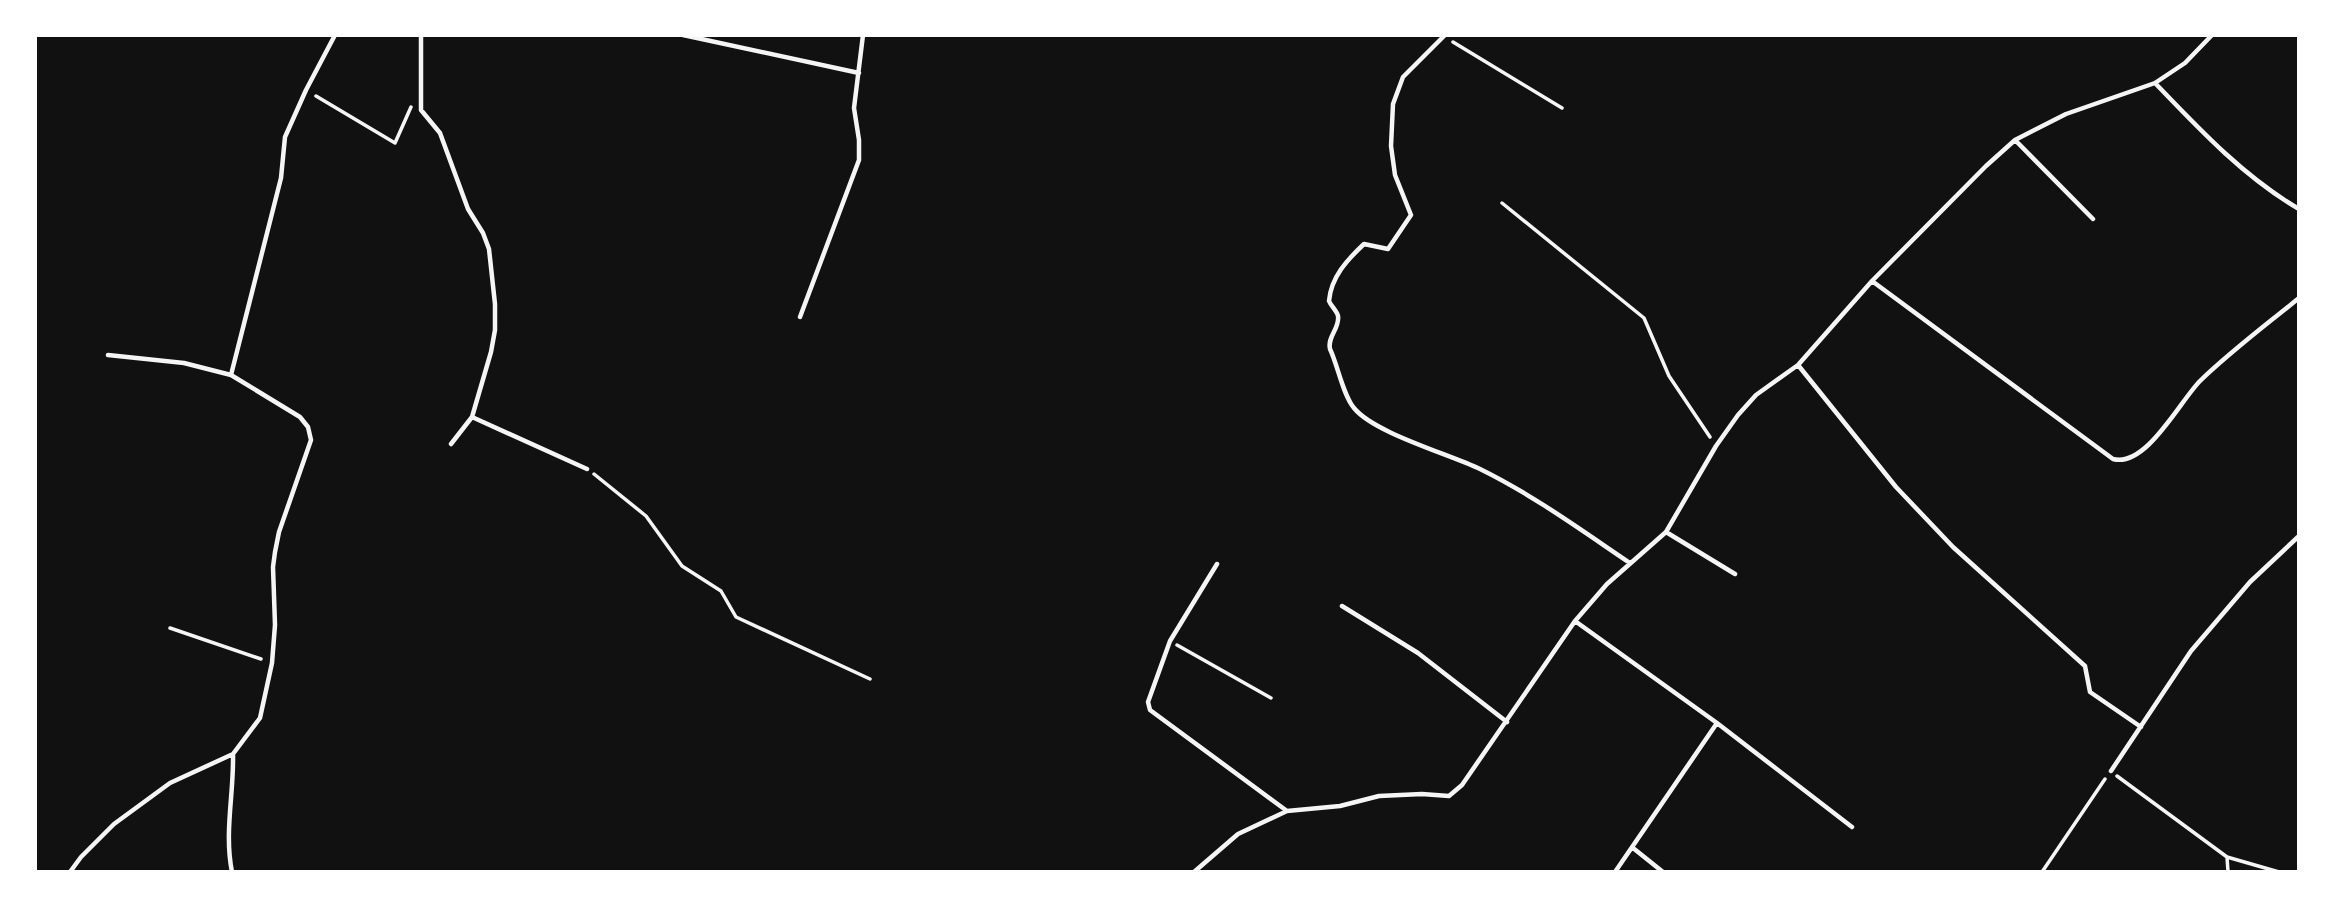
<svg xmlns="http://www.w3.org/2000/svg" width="2334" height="907" font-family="'IBM Plex Serif',serif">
	<rect width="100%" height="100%" fill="#111"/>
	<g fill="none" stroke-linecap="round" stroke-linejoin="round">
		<path stroke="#f5f5f5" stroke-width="3.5" d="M1453 42 1562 108
			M316 96 395 143 411 107
			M1502 203 1644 318 1669 376 1710 437
			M594 474 646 516 682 566 721 591 736 617 870 679
			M170 628 261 659
			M1177 645 1271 698
			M2117 776 2227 857 2279 872
			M2227 857 2228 872
			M2042 872 2105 779"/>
		<path stroke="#f5f5f5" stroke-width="4.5" d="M421 35V110L440 133 468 209 483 233 489 249 495 304V330L491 352 472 417 451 444
			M683 35 859 73
			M1445 35 1403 77 1393 104 1391 146 1395 175 1411 215 1388 249 1364 244C1347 260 1331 277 1329 301 1331 306 1337 311 1338 316 1340 328 1327 337 1330 349 1338 366 1343 395 1354 408 1374 433 1449 454 1480 469 1533 495 1581 530 1630 563
			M2155 83C2199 129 2244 177 2299 209
			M2015 140 2093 219
			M1872 281 2113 459C2146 468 2180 401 2200 381 2231 351 2266 325 2299 298
			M800 317 859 160V140L854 108 863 35
			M1798 365 1896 487 1953 547 2085 666 2090 692 2141 727
			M231 375 281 178 285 137 306 90 335 35
			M472 417 587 469
			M1666 532 1735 574
			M1217 564 1170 641 1148 702 1150 710 1287 811
			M1342 606 1418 653 1507 722
			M1575 621 1717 723 1852 827
			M2111 771 2191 651 2250 582 2299 536
			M1633 848 1663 872
			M70 872 81 857 114 824 170 783 233 754 260 718 272 663 275 625 273 567 275 552 279 532 311 440 308 427 300 417 231 375 184 363 108 355
			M232 872C224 832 234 794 233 754
			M1194 872 1238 834 1287 811 1340 806 1379 796 1422 794 1449 796 1462 785 1575 621 1607 584 1666 532 1716 446 1738 415 1756 395 1798 365 1872 281 1986 166 2015 140 2066 114 2155 83 2185 63 2212 35
			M1615 872 1717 723"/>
	</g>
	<rect width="2334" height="907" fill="none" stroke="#ffffff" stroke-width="74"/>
</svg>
